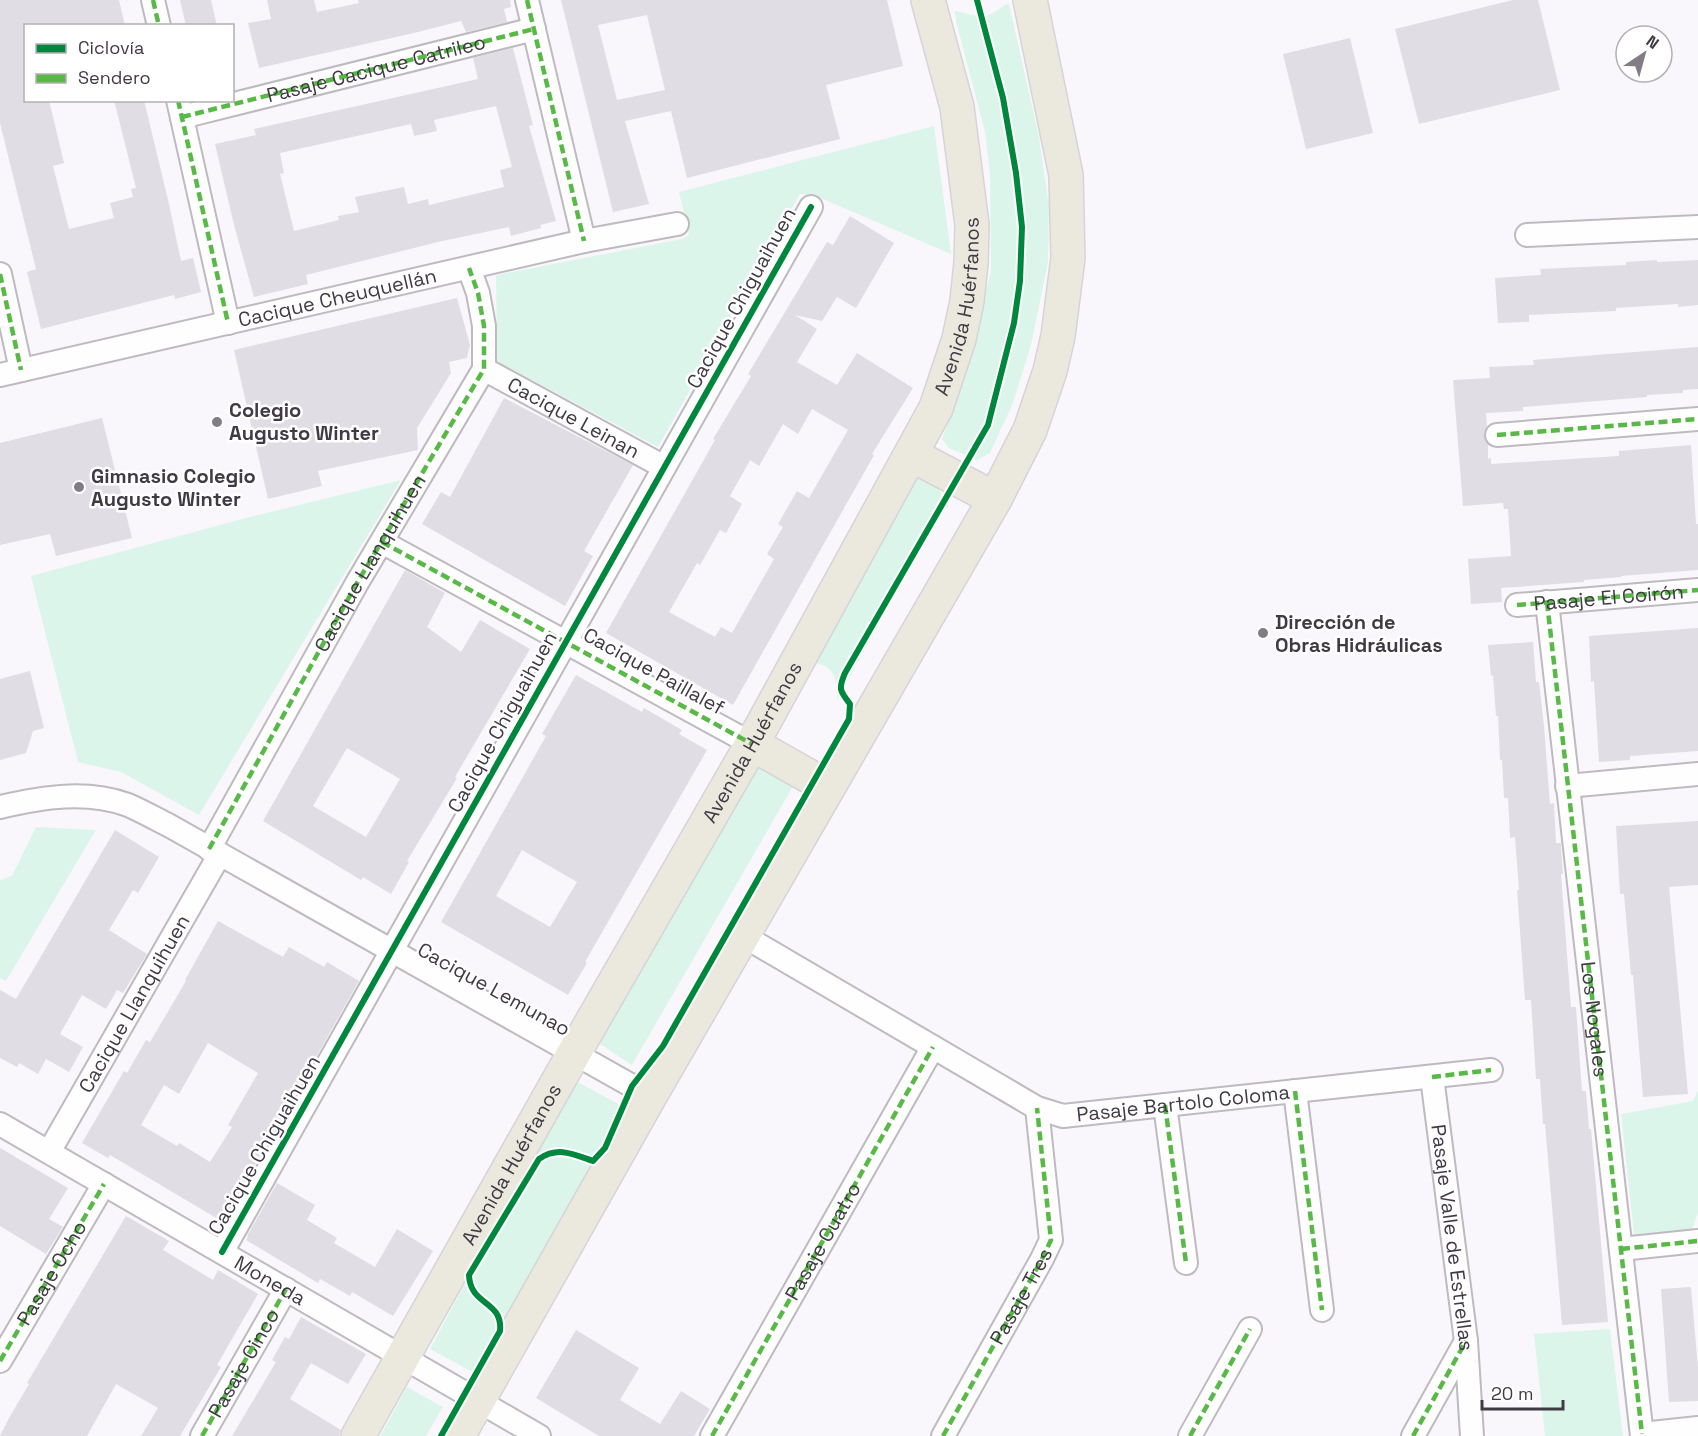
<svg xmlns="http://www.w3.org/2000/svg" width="1698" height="1436" font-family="'Space Grotesk',sans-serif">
	<rect width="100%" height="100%" fill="#f9f7fb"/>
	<path fill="#dbf5ea" d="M1009 4 1039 137 1049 206 1048 262 1031 345 1013 403 990 453 977 460 949 448 942 439 962 386 991 271 990 175 985 132 956 21 955 11C967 13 981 20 993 13 999 10 1002 5 1009 4Z
		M934 126 951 254 816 196 800 194 658 447 497 361 496 275 682 239 689 235 679 192Z
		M916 476C932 480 944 490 944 507L837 700C838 682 835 665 814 663Z
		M401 480 199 815 121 772 78 762 31 576 246 518Z
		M760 760 795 783 632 1065 597 1042Z
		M36 827 96 830 6 981 0 978V880L12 876Z
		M574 1080 626 1108 482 1377 430 1349Z
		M1698 1090V1212L1692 1230 1634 1234 1621 1114 1693 1101Z
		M1610 1329 1623 1436H1545L1534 1334Z
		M407 1387 443 1407 426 1436H380Z"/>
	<path fill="#e1dde4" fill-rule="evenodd" d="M0 0H119L125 26H26V100H49L64 163 53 166 69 229 114 218 110 203 133 197 131 189 136 188 114 100H144L169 204 181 261 193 258 201 292 175 299 174 295 41 329 27 272 36 269 0 123Z
		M180 0H211L217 26H186Z
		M267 0H314L317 12 359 3 358 0H510L511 7 504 9 507 22 466 32 461 21 414 33 259 68 248 23 271 19Z
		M561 0H887L903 66 826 85 840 139 687 178 671 111 625 121 649 204 613 212ZM647 15 665 90 617 100 598 25Z
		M1513 0H1538L1560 90 1419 124 1395 29Z
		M1350 38 1373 133 1306 149 1283 54Z
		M513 48 533 125 529 126 556 221 540 225 541 228 511 236 509 227 438 242 306 275 308 284 254 297 234 225 215 144 256 135 254 129 478 79 473 58ZM496 106 512 167 500 170 504 187 429 205 428 199 408 204 404 187 355 197 359 212 338 216 339 220 294 231 280 174 284 173 280 153 411 124 414 136 437 131 434 120Z
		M850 216 894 243 856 308 837 297 822 321 795 315 817 329 797 362 837 385 857 353 913 388 872 454 874 455 733 705 606 633 715 440 713 439 751 376 748 374 827 242 833 245ZM812 409 848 430 809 498 797 491 778 524 783 527 767 554 774 559 732 633 721 627 715 637 669 612 697 563 700 565 720 530 726 533 742 504 730 496 750 460 759 466 783 424 798 434Z
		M1657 260V262L1698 260V305L1678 307V304L1616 308V311L1529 315V322L1498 323 1495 278 1541 275 1540 269 1626 265V262Z
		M457 298 470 345 467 358 449 362 451 373 417 428 418 450 318 471 322 486 268 499 234 350Z
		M1698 347V389L1683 390V393L1647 395V397L1523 407V411L1486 413 1487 427 1484 435 1488 444V459L1491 458V464L1619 456V451L1691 445 1696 524H1698V570L1621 576V577L1584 580V582L1501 588 1502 602 1471 604 1468 559 1511 556 1508 509H1504L1503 503 1463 506 1453 380 1490 378 1489 367 1534 365 1533 360Z
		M504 398 633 465 584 551 593 556 565 606 422 524 441 492 450 497Z
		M102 418 132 538 56 556 50 534 0 545V443Z
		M405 570 445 593 427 627 461 652 480 620 530 649 455 777 457 778 407 861 409 862 391 894 363 877 361 880 263 821ZM347 748 400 779 366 837 313 806Z
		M1698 628V751L1630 756V760L1599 762 1594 681 1591 682 1589 636Z
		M1533 642 1536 682H1539L1544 726 1550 804 1554 803 1556 843H1561V848L1563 874H1561L1571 1007H1576L1582 1091H1586L1589 1129H1591L1608 1322 1562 1325 1545 1124H1543L1540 1079H1536L1531 1000H1525L1517 890H1519L1515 837 1510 838 1508 798H1504L1502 760H1500L1498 716H1496L1493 675 1491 676 1488 645Z
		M30 671 44 728 33 731 26 753 0 760V679Z
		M576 675 642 712 644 708 682 730 679 734 707 750 585 962 587 963 568 995 441 922 546 736 542 734ZM522 850 577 882 550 927 496 896Z
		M1698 821V885L1669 887 1688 1094 1643 1097 1633 975H1631L1624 894H1620L1616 826Z
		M115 830 159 857 138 893 133 890 109 930 147 954 123 993 117 990 106 1009 82 995 60 1034 83 1047 69 1072 46 1059 38 1074 19 1063 17 1067 0 1058V990L16 999Z
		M218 921 283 957 289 947 324 967 327 962 359 981 223 1222 110 1155 108 1158 82 1143 124 1071 127 1073 146 1040 150 1042 186 981 185 980ZM208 1043 258 1073 228 1125 232 1127 210 1162 179 1143 177 1146 141 1125 164 1085 179 1094Z
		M0 1148 68 1188 49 1219 63 1227 46 1254 0 1226Z
		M277 1183 315 1205 307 1220 337 1238 334 1243 375 1267 397 1229 433 1251 393 1316 352 1292 350 1296 320 1279 318 1283 246 1240 248 1237 247 1236Z
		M126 1216 169 1241 163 1250 213 1280 218 1270 258 1294 217 1365 221 1367 180 1436H141L158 1408 116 1384 87 1436H0L9 1418 29 1384 27 1383Z
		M1691 1287 1698 1368V1401L1669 1402 1661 1289Z
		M301 1317 366 1354 348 1384 311 1363 290 1399 341 1430 339 1436H232L276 1362 272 1360 285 1337 289 1339Z
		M576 1330 639 1368 620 1400 660 1424 681 1391 710 1409 694 1436H599L536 1398Z"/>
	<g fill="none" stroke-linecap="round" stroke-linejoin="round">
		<defs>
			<g id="minor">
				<path d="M153 0 159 26"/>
				<path d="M527 0 584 241"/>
				<path d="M178 100 228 323"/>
				<path id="s1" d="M182 117 534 29"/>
				<path d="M1527 235 1698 227"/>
				<path d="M0 274 21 370"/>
				<path id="s2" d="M484 369 664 467"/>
				<path id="s3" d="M0 375 584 241 677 224"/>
				<path d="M1497 435 1698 419"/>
				<path d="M382 542 752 744"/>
				<path d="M1547 602 1642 1436"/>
				<path d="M1517 605 1698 590"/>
				<path d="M1567 786 1698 774"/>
				<path d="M0 807C43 797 86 790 128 805 142 811 156 819 170 826L650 1096"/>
				<path id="s4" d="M209 849 357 583 484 369V326L478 293 469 268"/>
				<path id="s5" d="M742 935 1037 1108 1063 1116 1491 1070"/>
				<path id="s6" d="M1432 1077 1466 1341 1472 1436"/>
				<path d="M1295 1091 1322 1310"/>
				<path d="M1165 1105 1186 1263"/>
				<path id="s7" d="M0 1124 539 1436"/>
				<path id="s8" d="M49 1152 220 854"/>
				<path d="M1621 1249 1698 1241"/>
				<path d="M222 1252 811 207"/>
				<path id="s9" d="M0 1361 104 1184"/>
				<path d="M1642 1434 1698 1428"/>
				<path id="s10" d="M202 1436 286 1289"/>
				<path id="s11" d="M712 1436 933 1047"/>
				<path id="s12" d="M943 1436 1042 1259 1051 1240 1037 1108"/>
				<path d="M1190 1436 1250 1329"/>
				<path d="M1413 1436 1466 1341"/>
			</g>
			<g id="primary">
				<path d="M912 455 995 499"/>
				<path d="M752 744 828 787"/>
				<path id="s13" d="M358 1436 574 1053 752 744 936 408 959 339 967 301 971 263 972 225 957 107 928 0"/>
				<path d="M458 1436 650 1096 995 499 1030 430 1050 371 1058 336 1068 258 1066 175 1030 0"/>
			</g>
		</defs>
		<use href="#minor" stroke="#bfbac1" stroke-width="26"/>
		<use href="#primary" stroke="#d6d4d8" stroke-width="36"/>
		<use href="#minor" stroke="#fefefe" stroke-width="22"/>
		<use href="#primary" stroke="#ebe9de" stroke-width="33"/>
		<g stroke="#58b947" stroke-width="4.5" stroke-dasharray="9 4.5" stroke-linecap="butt">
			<path d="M153 0 159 26"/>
			<path d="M527 0 584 241"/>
			<path d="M178 100 228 323"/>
			<path d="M182 117 534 29"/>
			<path d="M0 274 21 370"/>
			<path d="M1497 435 1698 419"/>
			<path d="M382 542 752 744"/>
			<path id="s14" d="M1547 602 1642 1434"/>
			<path id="s15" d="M1517 605 1698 590"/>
			<path d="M209 849 357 583 484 369V326L478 293 469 268"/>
			<path d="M1432 1077 1491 1070"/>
			<path d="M1295 1091 1322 1310"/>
			<path d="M1165 1105 1186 1263"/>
			<path d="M1621 1249 1698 1241"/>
			<path d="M0 1361 104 1184"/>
			<path d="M202 1436 286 1289"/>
			<path d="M712 1436 933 1047"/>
			<path d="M943 1436 1042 1259 1051 1240 1037 1108"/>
			<path d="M1190 1436 1250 1329"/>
			<path d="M1413 1436 1466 1341"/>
		</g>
		<defs>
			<path id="cycleway" d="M222 1252 811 207
				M441 1436 500 1331C503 1300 470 1306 469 1275L539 1159C558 1146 573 1154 593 1161L605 1148 632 1086 663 1046 849 719 850 704C840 691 838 689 845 673L988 425 1014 323 1020 281 1022 227 1016 173 1003 98 977 0"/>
		</defs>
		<use href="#cycleway" stroke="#fff" stroke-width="10"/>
		<use href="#cycleway" stroke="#00873e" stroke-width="6"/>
	</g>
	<g fill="#817c85" stroke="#fff" stroke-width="2">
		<circle cx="217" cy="422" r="6"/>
		<circle cx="79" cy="487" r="6"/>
		<circle cx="1263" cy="633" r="6"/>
	</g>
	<g text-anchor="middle" stroke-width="5" stroke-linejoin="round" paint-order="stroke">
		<g font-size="20" fill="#403a45" stroke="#fff">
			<text dy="7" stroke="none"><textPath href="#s1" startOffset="200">Pasaje Cacique Catrileo</textPath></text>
			<text dy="7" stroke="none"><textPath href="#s3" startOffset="346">Cacique Cheuquellán</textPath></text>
			<text transform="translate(741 298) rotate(-61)" y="7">Cacique Chiguaihuen</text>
			<text dy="7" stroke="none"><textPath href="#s13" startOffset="1284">Avenida Huérfanos</textPath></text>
			<text dy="7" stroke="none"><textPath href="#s2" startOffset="102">Cacique Leinan</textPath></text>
			<text dy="7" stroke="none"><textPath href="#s4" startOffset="328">Cacique Llanquihuen</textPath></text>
			<text dy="7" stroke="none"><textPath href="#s15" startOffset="92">Pasaje El Coirón</textPath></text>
			<text transform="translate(654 671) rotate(29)" y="7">Cacique Paillalef</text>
			<text transform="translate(502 722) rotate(-61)" y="7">Cacique Chiguaihuen</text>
			<text dy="7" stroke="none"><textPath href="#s13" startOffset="798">Avenida Huérfanos</textPath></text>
			<text transform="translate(494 989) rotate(29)" y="7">Cacique Lemunao</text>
			<text dy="7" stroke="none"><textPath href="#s8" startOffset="171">Cacique Llanquihuen</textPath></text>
			<text dy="7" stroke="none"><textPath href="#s14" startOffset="420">Los Nogales</textPath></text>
			<text dy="7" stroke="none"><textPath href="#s5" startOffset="490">Pasaje Bartolo Coloma</textPath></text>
			<text transform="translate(264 1145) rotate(-60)" y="7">Cacique Chiguaihuen</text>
			<text dy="7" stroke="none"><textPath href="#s13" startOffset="312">Avenida Huérfanos</textPath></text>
			<text dy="7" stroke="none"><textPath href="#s6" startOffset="162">Pasaje Valle de Estrellas</textPath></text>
			<text dy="7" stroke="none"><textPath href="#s11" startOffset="224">Pasaje Cuatro</textPath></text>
			<text dy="7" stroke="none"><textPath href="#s9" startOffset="102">Pasaje Ocho</textPath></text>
			<text dy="7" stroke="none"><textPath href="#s7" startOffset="312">Moneda</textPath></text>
			<text dy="7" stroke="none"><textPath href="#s12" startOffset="160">Pasaje Tres</textPath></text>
			<text dy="7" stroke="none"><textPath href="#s10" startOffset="84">Pasaje Cinco</textPath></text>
		</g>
		<g font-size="20" font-weight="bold" fill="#403a45" stroke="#fff" text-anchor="start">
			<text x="229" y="417">Colegio<tspan x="229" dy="23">Augusto Winter</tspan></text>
			<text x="91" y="483">Gimnasio Colegio<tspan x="91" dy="23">Augusto Winter</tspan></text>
			<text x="1275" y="629">Dirección de<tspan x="1275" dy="23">Obras Hidráulicas</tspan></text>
		</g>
	</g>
	<rect x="24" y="24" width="210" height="78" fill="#ffffff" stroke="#b3b0b5" stroke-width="1.5"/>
	<rect x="36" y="44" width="30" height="9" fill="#00873e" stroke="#b3b0b5" stroke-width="1.5"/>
	<text x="78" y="54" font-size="18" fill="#403a45">Ciclovía</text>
	<rect x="36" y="74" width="30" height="9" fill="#58b947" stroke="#b3b0b5" stroke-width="1.5"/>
	<text x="78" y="84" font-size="18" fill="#403a45">Sendero</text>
	<g transform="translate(1644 54) rotate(36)"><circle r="28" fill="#ffffff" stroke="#b3b0b5" stroke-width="1.5"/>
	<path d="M0-4.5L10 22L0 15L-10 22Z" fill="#817c85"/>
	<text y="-9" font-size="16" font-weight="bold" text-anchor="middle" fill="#403a45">N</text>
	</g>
	<path d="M1482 1400v9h81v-9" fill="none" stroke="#403a45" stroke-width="3"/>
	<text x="1491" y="1400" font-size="18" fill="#403a45" stroke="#ffffff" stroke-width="4.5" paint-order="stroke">20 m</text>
</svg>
